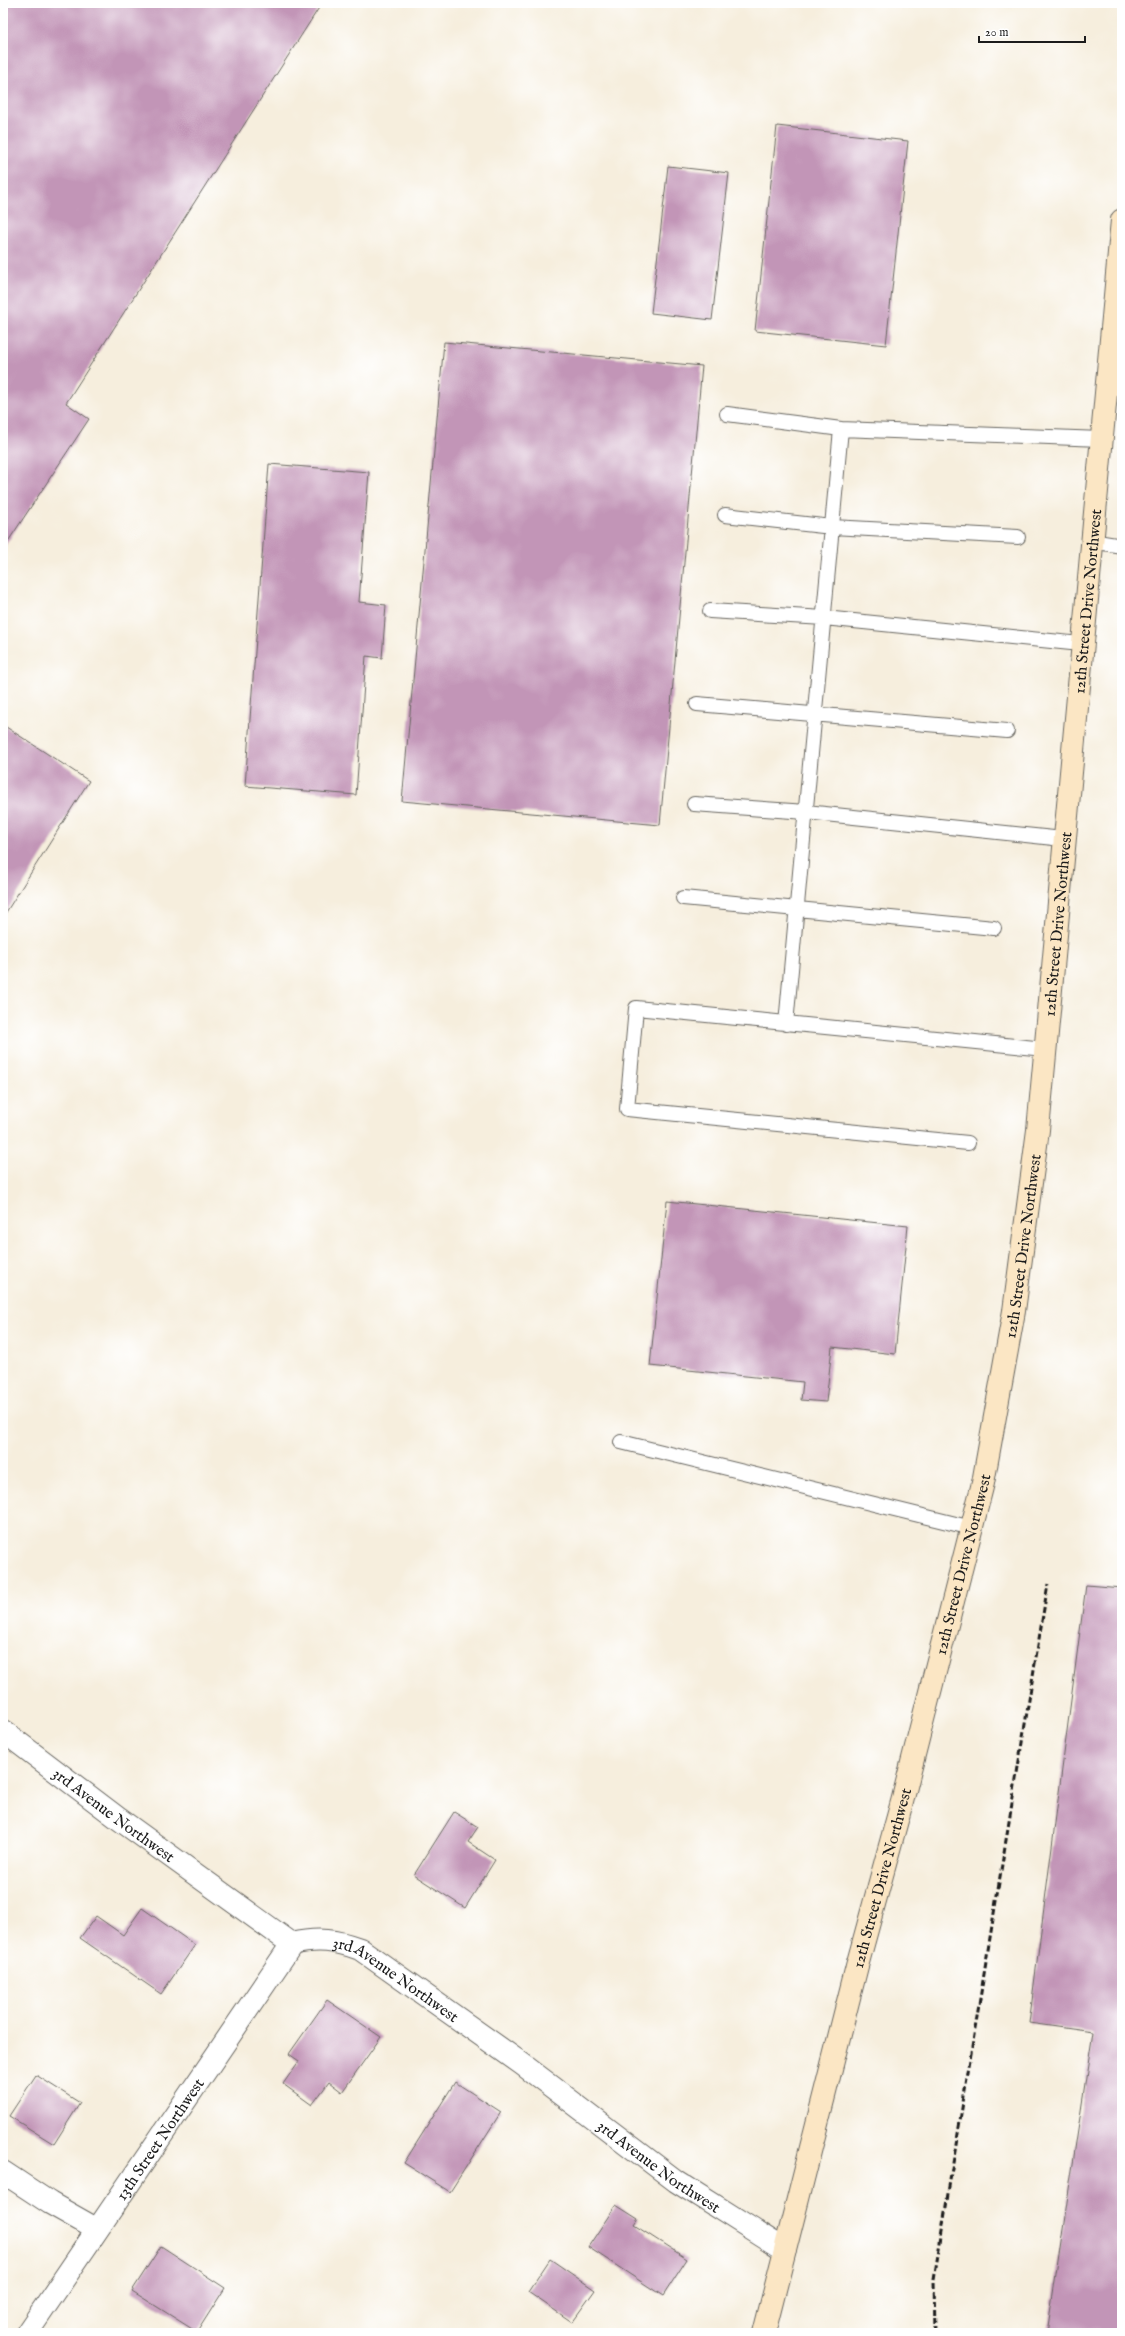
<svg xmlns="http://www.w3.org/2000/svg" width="1125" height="2336" font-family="'IM FELL English',serif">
	<rect width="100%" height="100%" fill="#fff"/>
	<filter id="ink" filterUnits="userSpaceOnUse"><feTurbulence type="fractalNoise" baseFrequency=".025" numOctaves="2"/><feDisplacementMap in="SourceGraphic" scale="8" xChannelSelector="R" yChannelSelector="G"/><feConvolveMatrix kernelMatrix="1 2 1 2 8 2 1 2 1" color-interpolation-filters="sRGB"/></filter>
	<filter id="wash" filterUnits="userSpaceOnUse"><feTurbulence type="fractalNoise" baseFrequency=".012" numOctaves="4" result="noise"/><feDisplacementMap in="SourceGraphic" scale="16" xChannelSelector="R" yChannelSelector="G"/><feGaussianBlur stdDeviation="0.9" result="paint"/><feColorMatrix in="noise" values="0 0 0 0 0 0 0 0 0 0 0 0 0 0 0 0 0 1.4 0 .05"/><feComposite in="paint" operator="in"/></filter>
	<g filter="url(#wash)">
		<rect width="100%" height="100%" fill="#f6eedd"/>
		<g id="blocks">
			<path fill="#c295b7" d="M3 3H322L66 403 89 419 3 549Z
				M777 126 908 141 886 345 755 331Z
				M668 166 729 173 712 320 651 313Z
				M444 342 702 366 660 825 402 801Z
				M269 464 369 472 359 602 386 605 382 658 366 656 356 795 245 786Z
				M3 725 89 781 3 917Z
				M667 1201 908 1226 895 1354 832 1347 826 1402 801 1400 803 1382 650 1366Z
				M1086 1585 1122 1588V2333H1047L1093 2032 1029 2023Z
				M454 1812 478 1827 468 1842 495 1860 465 1908 414 1875Z
				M142 1908 195 1945 161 1994 80 1938 96 1916 123 1935Z
				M327 2000 381 2037 342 2092 329 2082 312 2105 283 2084 299 2061 289 2054Z
				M36 2075 80 2103 54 2144 9 2116Z
				M455 2082 501 2112 450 2192 404 2163Z
				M616 2205 638 2219 634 2225 687 2259 663 2296 588 2247Z
				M161 2246 225 2288 197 2332 132 2291Z
				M550 2259 595 2290 572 2322 528 2292Z"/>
		</g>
	</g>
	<g filter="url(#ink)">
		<use href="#blocks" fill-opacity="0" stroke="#686660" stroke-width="1"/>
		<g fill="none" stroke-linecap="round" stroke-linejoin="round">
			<defs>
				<path id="lane" d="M727 414 841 429
					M725 515 832 527 1018 537
					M1091 541 1122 546
					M710 611 824 618 1081 644
					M697 704 1007 731
					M694 804 806 812 1063 839
					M683 898 994 928
					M786 1024 841 429 1101 439
					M968 1143 627 1109 636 1008 1045 1049
					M621 1442 972 1528"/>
				<g id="street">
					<path id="s1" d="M3 1731 119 1819 292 1944C317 1938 336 1940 360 1949L522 2064 676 2181 785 2250"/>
					<path d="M3 2172 50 2203 96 2229"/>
					<path id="s2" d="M27 2333 292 1944"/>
				</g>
				<g id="secondary">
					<path id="s3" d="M764 2333 857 1966 902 1802 983 1483 1014 1311 1038 1130 1122 220"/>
				</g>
			</defs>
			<use href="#lane" stroke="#686660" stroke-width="16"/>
			<use href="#street" stroke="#686660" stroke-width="24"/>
			<use href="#secondary" stroke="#686660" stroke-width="24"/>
			<use href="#lane" stroke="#fff" stroke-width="14"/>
			<use href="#street" stroke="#fff" stroke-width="22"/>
			<use href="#secondary" stroke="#fbe6c4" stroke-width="22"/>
			<path stroke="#1c1c1c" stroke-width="3" stroke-dasharray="6 3" stroke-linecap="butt" d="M935 2333 934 2279 1048 1584"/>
		</g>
	</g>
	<g text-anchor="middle" stroke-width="4" stroke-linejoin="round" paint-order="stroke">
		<g font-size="16" fill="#1c1c1c" stroke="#fff">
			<text dy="6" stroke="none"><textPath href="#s3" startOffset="1766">12th Street Drive Northwest</textPath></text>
			<text dy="6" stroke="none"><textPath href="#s3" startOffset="1442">12th Street Drive Northwest</textPath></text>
			<text dy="6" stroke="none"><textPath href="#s3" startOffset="1118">12th Street Drive Northwest</textPath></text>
			<text dy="6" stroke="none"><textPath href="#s3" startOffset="794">12th Street Drive Northwest</textPath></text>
			<text dy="6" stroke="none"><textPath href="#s1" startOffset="139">3rd Avenue Northwest</textPath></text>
			<text dy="6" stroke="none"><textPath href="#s3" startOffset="470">12th Street Drive Northwest</textPath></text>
			<text dy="6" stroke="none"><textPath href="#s1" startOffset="474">3rd Avenue Northwest</textPath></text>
			<text dy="6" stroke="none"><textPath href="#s2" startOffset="235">13th Street Northwest</textPath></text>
			<text dy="6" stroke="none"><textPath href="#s1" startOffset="798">3rd Avenue Northwest</textPath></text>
		</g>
	</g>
	<rect width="1125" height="2336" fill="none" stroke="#fff" stroke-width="16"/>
	<path d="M979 36v6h106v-6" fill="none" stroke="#1c1c1c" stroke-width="2"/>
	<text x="985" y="36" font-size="12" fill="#1c1c1c" stroke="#ffffff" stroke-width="3" paint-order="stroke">20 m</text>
</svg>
